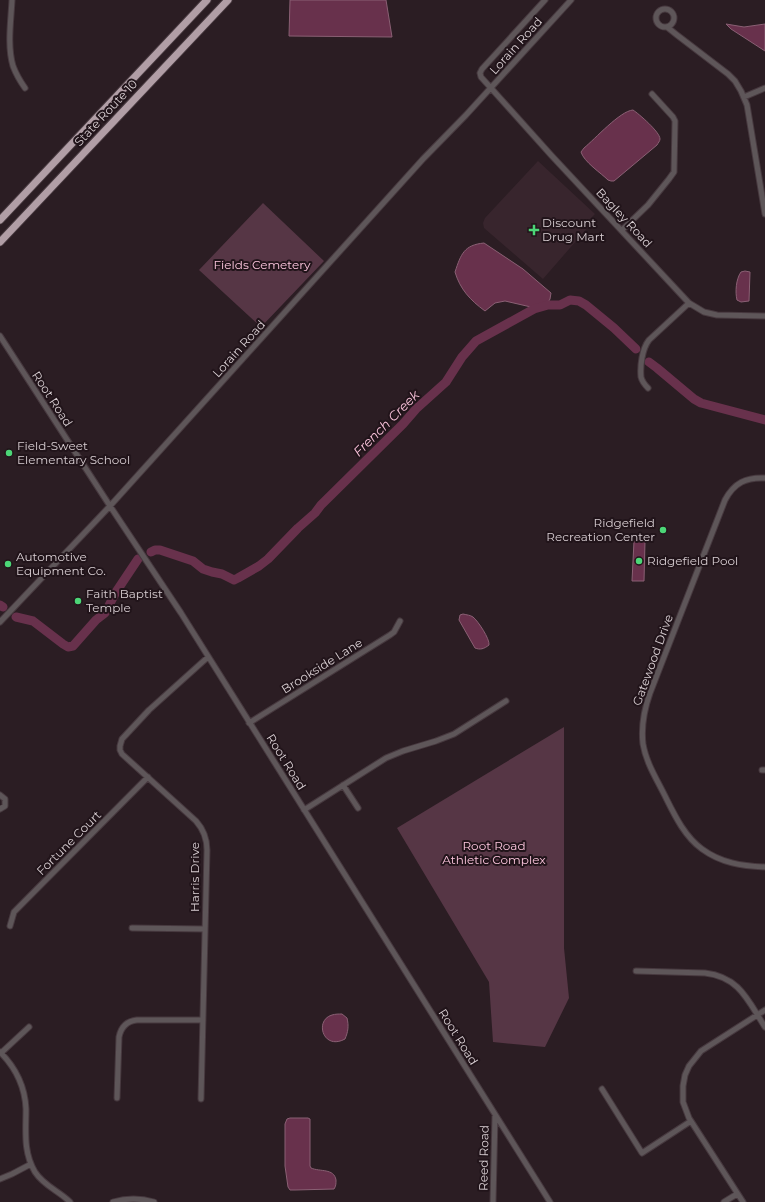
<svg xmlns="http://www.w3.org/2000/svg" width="765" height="1202" font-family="Montserrat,sans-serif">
	<rect width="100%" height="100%" fill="#2b1d23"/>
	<path fill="#38252d" d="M538 161 595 214 587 222 590 225 543 279 484 228 483 223 485 218Z"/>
	<path fill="#563645" d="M263 203 324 261 261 327 199 270Z
		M564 727V948L569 998 545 1047 493 1042 489 982 397 828Z"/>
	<path fill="#68314c" stroke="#8a6074" d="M290 0H386L392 37 289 36Z
		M726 24 744 27 765 24V51L731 29Z
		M633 110C639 114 660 132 660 139 660 141 658 143 657 145L614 181H611L608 180C601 173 584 162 581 152L584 148C595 139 620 111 633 110Z
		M484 243 523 269 551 293 550 299 547 304 531 307 505 301 495 303 485 311C470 300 460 289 455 272 461 254 464 245 484 243Z
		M745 271 750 272 749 301 741 302 737 300C735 292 736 279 741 272Z
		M634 541H645L644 581H632Z
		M463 614C467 615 470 615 473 617 478 621 490 639 489 645 484 649 480 650 475 648L459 620 460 615Z
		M342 1014 347 1018C349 1026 348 1032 345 1039 323 1051 314 1020 332 1015 335 1014 339 1014 342 1014Z
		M290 1118H308L310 1119V1166L311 1168C320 1172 334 1168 336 1180 336 1184 336 1186 334 1189L295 1190H290L288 1187 285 1166V1124L287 1119Z"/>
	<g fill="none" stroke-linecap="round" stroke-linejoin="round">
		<path stroke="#68314c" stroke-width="9" d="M649 362 657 368 694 399 701 403 765 420
			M151 552 155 550H160L193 561 203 569 212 572 222 574 234 580 238 578 259 566 268 559 298 528 315 513 321 505 403 424 416 409 446 382 462 357 476 341 534 309 548 305H560L570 300 579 301 586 305 614 328 636 349
			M0 605 3 607
			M16 617 33 621 63 644 68 647 73 646 96 620 105 613 116 592 138 559"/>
		<defs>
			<path id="minor" d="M12 0C11 21 7 45 13 66 16 74 20 81 25 88
				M545 0 482 69 480 73 481 77 551 155 689 303 704 312 717 315 765 316
				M656 18a9 9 0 1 1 18 0a9 9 0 1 1-18 0Z
				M667 27 677 35 728 74 735 81 741 91 747 105 765 214
				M744 97 765 88
				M622 230 648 205 669 179 674 172 675 121 673 117 652 94
				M0 336 110 506 181 613 550 1202
				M648 388C645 385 642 381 641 377 640 366 642 349 649 340L689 303
				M765 478C746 477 734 483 725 500L650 693C644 710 641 727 643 744 646 762 656 778 664 794 674 814 684 836 702 849 721 863 742 866 765 867
				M0 622 110 506 423 159 466 115 571 0
				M249 723 390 635 394 632 400 621
				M762 770H765
				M343 785 358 808
				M0 795 5 799V806L0 809
				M304 810 386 758 403 751 436 741 454 734 506 701
				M10 926 14 912 148 777
				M132 928 205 929
				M636 971 705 973C740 977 748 1001 765 1027
				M0 1052C15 1067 25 1087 26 1109 26 1131 23 1152 35 1172 44 1186 59 1191 70 1202
				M1 1053 29 1027
				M602 1089 642 1153 691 1121
				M117 1098 119 1037C121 1027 127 1021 137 1020H203
				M201 1099 207 850C207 839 204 830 196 821L122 754 120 750V746L122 739 149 710 208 657
				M0 1179 12 1174 31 1164
				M113 1202C127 1198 140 1198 154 1202
				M493 1202 495 1116
				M724 1202 737 1194
				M743 1202 689 1118 683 1102V1086L685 1075 689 1066 701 1051 765 1010"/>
			<path id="highway" d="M0 220 207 0
				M0 242 228 0"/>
		</defs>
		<use href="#minor" stroke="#47393f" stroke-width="7"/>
		<use href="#highway" stroke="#47393f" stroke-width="9"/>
		<use href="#minor" stroke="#5e5659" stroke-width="5"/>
		<use href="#highway" stroke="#b19ea6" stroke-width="7"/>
	</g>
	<g fill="#4cd677" stroke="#21141a" stroke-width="1.5">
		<path d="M532 224h4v4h4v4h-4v4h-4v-4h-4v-4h4z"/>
		<circle cx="9" cy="453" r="4"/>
		<circle cx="663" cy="530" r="4"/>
		<circle cx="639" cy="561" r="4"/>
		<circle cx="8" cy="564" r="4"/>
		<circle cx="78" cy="601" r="4"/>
	</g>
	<g text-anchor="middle" stroke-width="4" stroke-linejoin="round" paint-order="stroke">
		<g font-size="12" fill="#d8ced2" stroke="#21141a">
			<text transform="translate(516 46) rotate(-48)" y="4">Lorain Road</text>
			<text transform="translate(106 113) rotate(-47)" y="4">State Route 10</text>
			<text transform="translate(624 218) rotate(47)" y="4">Bagley Road</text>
			<text transform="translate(239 349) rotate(-48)" y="4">Lorain Road</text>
			<text transform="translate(52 399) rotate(57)" y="4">Root Road</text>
			<text transform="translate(653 660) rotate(-70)" y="4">Gatewood Drive</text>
			<text transform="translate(322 666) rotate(-32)" y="4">Brookside Lane</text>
			<text transform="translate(286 762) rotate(58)" y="4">Root Road</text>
			<text transform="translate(69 843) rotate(-45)" y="4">Fortune Court</text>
			<text transform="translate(195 877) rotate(-90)" y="4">Harris Drive</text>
			<text transform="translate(458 1037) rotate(58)" y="4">Root Road</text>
			<text transform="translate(484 1158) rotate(-89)" y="4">Reed Road</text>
		</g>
		<g font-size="12" fill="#d8ced2" stroke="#21141a" text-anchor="start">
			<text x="542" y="227">Discount<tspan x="542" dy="14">Drug Mart</tspan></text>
			<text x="17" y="450">Field-Sweet<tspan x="17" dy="14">Elementary School</tspan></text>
			<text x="655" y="527" text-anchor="end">Ridgefield<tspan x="655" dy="14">Recreation Center</tspan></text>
			<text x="16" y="561">Automotive<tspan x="16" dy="14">Equipment Co.</tspan></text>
			<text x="647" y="565">Ridgefield Pool</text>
			<text x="86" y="598">Faith Baptist<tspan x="86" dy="14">Temple</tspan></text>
		</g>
		<g font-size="12" fill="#fdc6de" stroke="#21141a">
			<text x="262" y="269">Fields Cemetery</text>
			<text x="494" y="850">Root Road<tspan x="494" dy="14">Athletic Complex</tspan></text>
		</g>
		<g font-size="13" font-style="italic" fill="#f9c2da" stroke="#21141a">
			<text transform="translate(386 423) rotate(-45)" y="5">French Creek</text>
		</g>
	</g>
</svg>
